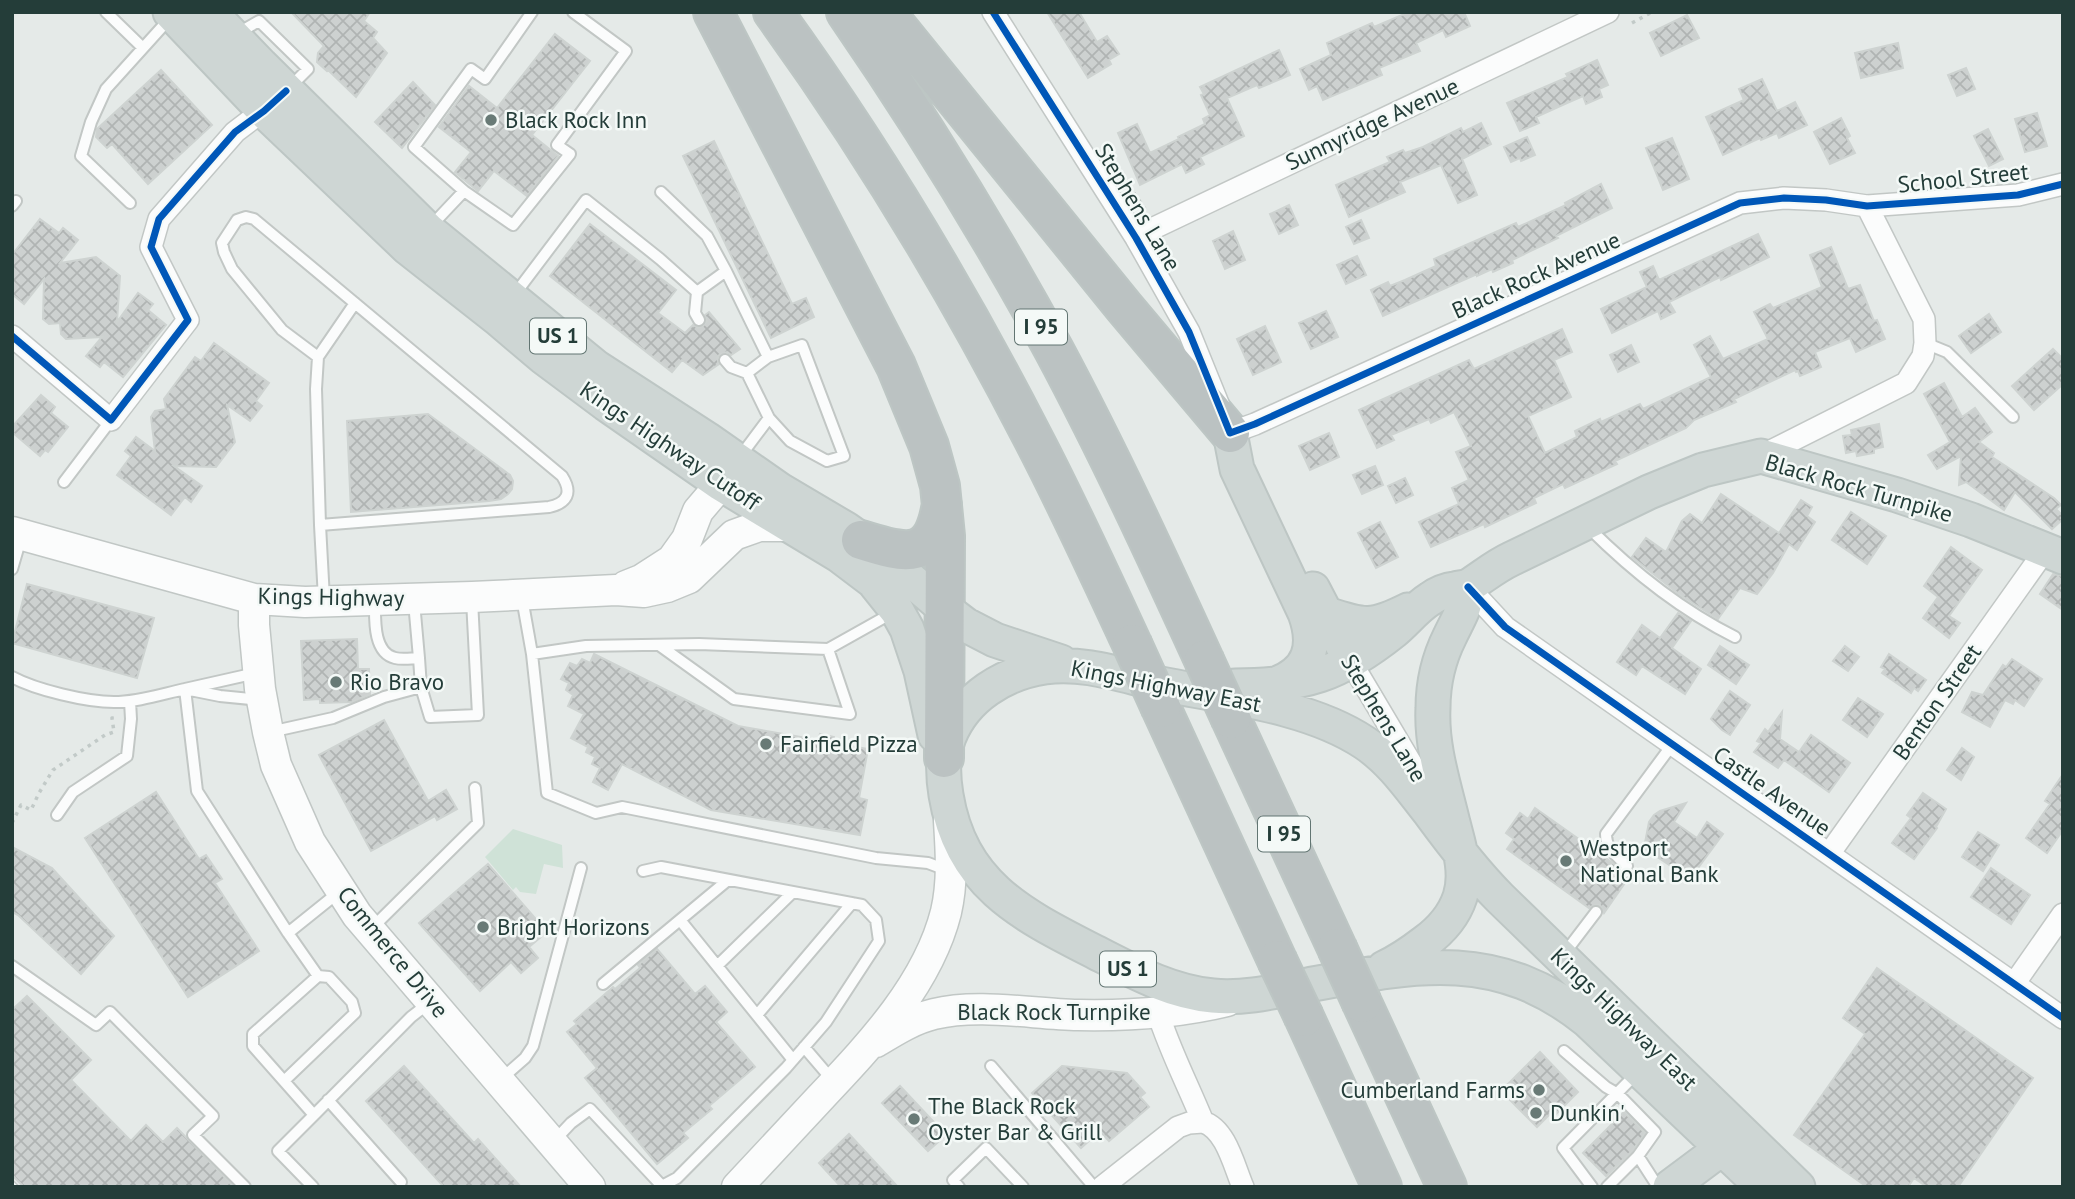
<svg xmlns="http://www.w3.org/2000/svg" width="2075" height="1199" font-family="'PT Sans',sans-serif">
	<defs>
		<pattern id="building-cross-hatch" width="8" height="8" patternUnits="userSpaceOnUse" patternTransform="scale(1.75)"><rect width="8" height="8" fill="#cdd1d0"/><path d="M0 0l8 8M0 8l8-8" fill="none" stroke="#b0b4b3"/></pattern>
	</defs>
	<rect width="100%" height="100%" fill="#e5eae8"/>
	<path fill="#cfe2d7" d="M513 829 562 845 563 868 544 864 536 894 520 892 516 887 513 890 485 857Z"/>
	<path fill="url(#building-cross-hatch)" stroke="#ced3d1" stroke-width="2" d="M291 12H370L364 21 377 32 373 38 387 53 356 97 328 70 327 71 317 62 318 53 324 46Z
		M1047 12H1079L1097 42 1107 36 1119 54 1109 60 1111 64 1088 78Z
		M1409 12H1464L1470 26 1446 37 1443 30 1416 43 1420 51 1379 68 1382 75 1323 100 1317 86 1309 90 1300 69 1331 55 1327 43 1372 23 1374 27Z
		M1687 15 1699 38 1661 56 1650 33Z
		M555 34 590 61 532 135 558 156 527 196 494 171 478 191 455 172 471 152 439 127 469 86 497 108Z
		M1898 43 1903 68 1861 78 1855 53Z
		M1279 50 1290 75 1259 88 1257 85 1227 98 1244 136 1200 157 1204 164 1186 173 1182 164 1140 185 1118 133 1137 124 1150 153 1179 139 1178 137 1205 124 1203 119 1210 115 1201 95 1204 94 1200 87Z
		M1597 60 1608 85 1599 89 1602 97 1586 104 1583 96 1567 103 1536 117 1539 123 1520 131 1507 103 1568 77 1566 74Z
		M1966 68 1975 89 1957 96 1948 75Z
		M161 70 212 125 148 184 112 144 107 148 96 137 97 129Z
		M1762 79 1777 111 1795 102 1807 125 1779 138 1777 133 1761 140 1760 138 1723 155 1706 117 1744 100 1739 89Z
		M413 82 435 105 402 148 375 122Z
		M2037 113 2047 146 2025 152 2015 119Z
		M1841 118 1850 136 1847 138 1855 153 1830 164 1814 132Z
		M1481 123 1491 144 1462 159 1477 195 1458 203 1441 165 1400 182 1405 192 1349 217 1336 185 1390 162 1387 157 1403 150 1405 153 1423 147 1461 128 1463 132Z
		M1988 129 2003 159 1989 166 1974 136Z
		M1527 137 1535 155 1521 161 1520 158 1511 162 1504 147Z
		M1672 138 1689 179 1663 190 1646 148Z
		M714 141 792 304 806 298 814 317 771 338 683 156Z
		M1601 184 1612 208 1556 236 1558 238 1512 260 1513 263 1493 272 1492 269 1477 276V274L1383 316 1371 290 1388 282 1390 286 1405 280 1436 266 1434 259 1516 223 1518 227 1566 205 1565 203Z
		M1289 205 1298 225 1279 234 1270 214Z
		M40 219 59 233 63 228 78 240 60 263 96 257 120 276 117 322 138 293 153 304 148 310 166 325 123 377 104 362 100 367 86 356 102 337 66 339 61 334 60 323 49 324 43 319 44 279 24 304 12 294V255Z
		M1361 220 1369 238 1354 244 1346 227Z
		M590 224 676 290 658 313 685 333 693 325 698 328 703 326 707 321 705 315 709 312 740 349 731 355 727 352 720 354 717 358 719 364 703 375 682 360 672 372 550 276Z
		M1233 231 1245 260 1225 269 1213 241Z
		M1758 234 1769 257 1721 280 1720 277 1669 302 1675 312 1661 319 1658 311 1612 333 1601 309 1647 287 1640 272 1653 266 1659 280Z
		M1831 247 1848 289 1860 285 1874 321 1877 320 1885 339 1856 352 1850 338 1815 352 1821 367 1800 376 1798 371 1796 372 1795 370 1734 399 1736 402 1694 420 1686 428 1615 461 1617 464 1565 488 1563 484 1534 498 1536 503 1485 527 1484 524 1431 547 1419 522 1459 504 1452 488 1469 480 1456 452 1471 446 1454 412 1431 423 1429 419 1391 435 1394 440 1377 448 1359 410 1469 360 1474 369 1562 329 1572 352 1554 360 1571 397 1528 416 1545 453 1577 437 1575 431 1600 419 1601 422 1640 404 1643 409 1711 377 1694 345 1710 336 1723 359 1768 339 1754 312 1770 304 1773 308 1822 287 1810 255Z
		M1357 256 1366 275 1346 284 1337 265Z
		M1326 311 1338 337 1311 349 1299 323Z
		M1989 314 2001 332 1971 353 1959 336Z
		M1265 326 1281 362 1253 375 1237 339Z
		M214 343 269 383 256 401 262 406 250 421 227 405 235 442 216 467 174 466 202 486 191 502 185 497 171 515 117 475 131 456 125 451 136 437 155 451 151 417 155 411 166 409 164 399 195 357 201 361Z
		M1631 345 1639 362 1618 372 1610 355Z
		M2053 349 2063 359V384L2034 410 2012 386Z
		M1944 383 1962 417 1975 408 1992 432 1979 442 1994 453 1992 457 2054 498 2061 505 2056 509 2063 516V519L2052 529 2015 492 2004 510 1966 482 1959 485 1961 456 1937 469 1928 455 1950 442 1924 394Z
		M41 395 55 407 51 413 68 427 48 452 45 450 40 456 12 432V427Z
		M428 414 510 475 513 481 512 489 508 494 501 499 489 501 351 512 347 421Z
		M1879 424 1883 447 1874 449V453L1857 456 1856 451 1846 453 1843 436 1852 435 1851 430Z
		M1329 433 1339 457 1310 470 1299 446Z
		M1375 466 1383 485 1362 494 1353 475Z
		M1405 478 1413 495 1396 503 1388 486Z
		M1721 494 1779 533 1801 500 1812 507 1807 516 1815 522 1797 550 1789 544 1773 573 1757 594 1740 588 1718 619 1680 595 1632 557 1646 538 1666 552 1682 521 1690 514 1702 523Z
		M1851 512 1886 536 1867 564 1832 540Z
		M1380 522 1398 557 1376 568 1358 533Z
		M1951 547 1982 570 1949 616 1960 623 1949 638 1923 618 1938 597 1924 586Z
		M2053 574 2063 576V610L2040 594Z
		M27 584 154 618 137 678 12 643Z
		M1678 613 1691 621 1672 648 1701 669 1685 694 1642 666 1636 675 1617 662 1642 625 1660 638Z
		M357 639 358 669H369L370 694 352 702 320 703V699L304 700 301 641Z
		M1720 646 1749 665 1736 684 1708 665Z
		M1845 646 1859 657 1848 671 1833 661Z
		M594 654 738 726 818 740 820 734 834 737V743L868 749 859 798 867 800 860 835 711 810 622 764 608 790 593 782 600 768 592 764 595 757 586 752 588 747 571 738 584 714 568 706 573 695 566 690 569 683 561 679 570 663 577 666 582 659 590 663Z
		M1889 654 1926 680 1918 691 1914 688 1911 693 1882 673 1885 669 1881 667Z
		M2012 659 2042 679 2024 706 2015 700 2013 704 2005 700 1990 727 1962 712 1972 692 1983 695 2003 665 2006 667Z
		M1730 691 1750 705 1730 735 1722 730 1711 719Z
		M1858 698 1883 714 1867 737 1843 720Z
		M1782 712 1780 739 1799 752 1811 735 1850 763 1829 792 1784 760 1778 768 1754 752 1761 743 1757 741 1765 729 1768 732Z
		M384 720 428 801 446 790 457 809 437 820 435 816 371 851 319 755Z
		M1962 748 1974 757 1961 780 1947 770Z
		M2063 774V830L2047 853 2026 838 2050 804 2045 801Z
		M156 792 199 859 206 855 222 879 215 883 259 951 188 997 85 838Z
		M1923 793 1946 809 1936 827 1937 828 1914 859 1892 843 1911 818 1907 815Z
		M1686 803 1674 822 1697 838 1707 822 1723 834 1690 879 1644 848 1649 822 1654 815 1660 811Z
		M1535 808 1614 864 1618 868 1619 877 1627 880 1604 913 1600 905H1594L1589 908 1507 849 1514 839 1506 833 1520 813 1528 819Z
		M1978 832 1999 845 1983 871 1962 857Z
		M12 847 52 868 114 936 81 974 18 915 12 912Z
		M488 864 547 932 529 947 538 958 521 973 511 962 480 991 419 923Z
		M1991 868 2030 895 2011 924 1971 897Z
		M657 949 695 994 705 986 727 1012 716 1022 755 1067 709 1106 712 1109 683 1133 688 1138 657 1164 585 1078 597 1068 567 1032 577 1024 574 1021 613 987 615 989 640 968 638 965Z
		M1877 968 2033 1078 1958 1187H1927L1914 1178 1908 1187H1867L1794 1135 1865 1034 1843 1018Z
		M27 996 91 1060 71 1080 131 1141 146 1125 163 1142 177 1128 234 1187H24L12 1175V1010Z
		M1540 1052 1578 1092 1556 1114 1553 1111 1537 1127 1501 1091Z
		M404 1066 474 1143 478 1139 521 1187H444L366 1101Z
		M1062 1066 1127 1073 1145 1093 1140 1097 1149 1107 1109 1141 1100 1131 1081 1148 1032 1093Z
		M900 1086 946 1135 928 1151 882 1103Z
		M1624 1112 1645 1133 1632 1151 1606 1176 1583 1153Z
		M849 1134 898 1187H841L819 1163Z"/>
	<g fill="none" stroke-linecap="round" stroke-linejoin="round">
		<defs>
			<path id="lane" d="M106 12 143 48
				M532 12 485 79 471 69 414 147 464 191 513 225 570 154 557 145 626 51 573 12
				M238 33 259 21 308 69 289 88
				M661 192 707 236 726 271 768 357
				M130 203 81 156 91 122 106 89 162 27 172 19
				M12 206 16 201
				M430 227 464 191
				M697 292 695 313 699 320
				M515 294 586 200 660 259 697 292 726 271
				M1925 343 1947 352 2013 417
				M318 357 282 330 232 269 224 252 222 243 237 220 246 217 254 219 562 476C573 493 567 503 549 507L320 525 316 389 318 357 355 303
				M725 360 731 367 747 373
				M739 458 769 418 790 441 827 461 844 456 802 345 768 357 747 373 769 418
				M64 482 111 420
				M320 525 324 599
				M1588 527C1632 571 1679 609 1735 637
				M12 569 21 538
				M522 598 532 654
				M375 602C375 619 373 653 395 658 403 660 412 658 419 658L414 602
				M894 612 828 649 699 644 586 646 532 654 547 793 596 813 622 807 876 858 928 863 949 871
				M659 645 734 699 850 714 828 649
				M419 658 421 687 430 717 478 715 472 600
				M256 673 185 689 220 696 260 700
				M12 677C36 690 87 702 114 702 138 702 162 694 185 689L197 791 288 933 339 892
				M270 732 333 718 384 697 421 687
				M57 815 73 792 127 756 131 719 130 701
				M1625 872 1627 866C1617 855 1606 850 1606 834L1672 745
				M680 920 793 1060
				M372 928 478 823 475 788
				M288 933 318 976
				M1564 954 1596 912
				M12 966 96 1025 110 1012 213 1116 193 1135 245 1187
				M717 966 793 892
				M603 984 728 880
				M757 1015 852 903
				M804 1047 834 1082
				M1564 1051 1606 1087 1618 1094 1655 1132 1638 1156 1607 1187
				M991 1066 1094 1187
				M500 1080 525 1058 533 1046 581 868
				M284 1081 355 1013 352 1002 329 977 318 976 253 1034V1046L314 1115 411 1017 429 1003
				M328 1100 401 1182
				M554 1141 571 1123 590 1109 662 1186 677 1178 786 1068 826 1022 879 941 876 920 862 905 661 867 643 871
				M1638 1156 1658 1187
				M313 1187 278 1151 314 1115
				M959 1187 953 1180 986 1148 1023 1187
				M1592 1187 1563 1148 1636 1074"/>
			<path id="street" d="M993 12 1136 238 1189 332 1230 433 1255 424 1740 203 1784 198 1826 200 1867 206 2018 195 2063 184
				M1136 238 1156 227 1608 12
				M12 336 111 420 188 320 151 247 159 219 235 132 273 103
				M1761 456 1906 383 1923 356 1925 343 1924 319 1867 206
				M1468 587 1505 627 2063 1018
				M1351 662 1427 790
				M1829 854 2046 549
				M2014 984 2063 914
				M1158 1013C1170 1051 1188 1085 1203 1122 1226 1129 1234 1166 1243 1187
				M1102 1187 1178 1127 1189 1123 1203 1122"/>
			<path id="secondary" d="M12 532 254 599 305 602 472 597 616 590 644 592 667 587 689 578 734 535 759 526H791
				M626 586 641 580 672 560 687 539 698 511 721 484
				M254 599V625L260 689 268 732 276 765 310 842 357 915 590 1187
				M876 1042C894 1031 913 1019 934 1014 978 1003 1032 1014 1078 1015 1129 1016 1178 1013 1227 1001
				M737 1187C765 1157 793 1127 821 1097 871 1044 928 984 946 912 953 882 951 852 949 821"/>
			<path id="primary" d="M170 12 264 111 408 248 497 318 543 357 606 404 721 484 840 556 873 581 897 611 907 629 921 671 935 735
				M210 12 261 65 428 230 596 367 707 439 780 490 846 529 876 550 945 609 966 625 995 640 1061 662
				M1230 433 1237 469 1305 613C1317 646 1310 671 1276 684
				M1313 589 1351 662
				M1324 613C1364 626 1370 629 1408 610
				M1235 686C1304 686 1339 675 1394 631 1406 621 1417 607 1430 599 1437 594 1446 590 1455 589 1460 587 1466 588 1470 585 1484 576 1496 566 1511 559L1649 492 1703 470 1761 456 1897 495 1971 520 2063 557
				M1384 968C1399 961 1412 952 1425 942 1440 931 1454 915 1460 897 1468 873 1459 846 1453 823 1444 785 1431 747 1433 708 1433 684 1439 658 1450 636 1459 617 1466 608 1468 587
				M1670 1187 1741 1134
				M1763 1187 1588 1021C1497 947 1414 965 1308 985 1277 991 1245 999 1213 996 1171 992 1134 972 1097 953 1023 915 961 886 946 795 943 777 942 755 949 737 965 697 1004 673 1045 667 1083 661 1124 676 1161 684 1226 697 1310 706 1365 743 1392 761 1410 788 1430 813 1452 843 1474 872 1500 898L1798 1187"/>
			<path id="highway" d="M713 12 896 366 929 446 940 486 945 536 944 758
				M773 12C871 147 957 290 1033 438 1068 505 1100 575 1132 644
				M846 12C921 121 991 234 1054 350 1108 451 1156 555 1204 660
				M885 12 1124 307 1230 433
				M861 540C908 555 932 561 942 504
				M1161 708 1277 960
				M1231 719 1337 948
				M1362 1003 1447 1187
				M1304 1017 1382 1187"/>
		</defs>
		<use href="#lane" stroke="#c2c7c5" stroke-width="14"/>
		<use href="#street" stroke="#c2c7c5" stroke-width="24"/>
		<use href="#secondary" stroke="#c1c7c5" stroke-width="33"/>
		<use href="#primary" stroke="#bdc6c4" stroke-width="37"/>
		<use href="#highway" stroke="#bdc6c4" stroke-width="42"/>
		<path stroke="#c2cac8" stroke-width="3.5" stroke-dasharray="3.5 5" stroke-linecap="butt" d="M1632 23 1652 12
			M1134 193 1145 209
			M12 823 21 805 31 810 39 793 53 770 105 735 114 732 112 718H115"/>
		<use href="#lane" stroke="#fbfcfc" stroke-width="10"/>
		<use href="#street" stroke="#fbfcfc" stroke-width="21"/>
		<use href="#secondary" stroke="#fbfcfc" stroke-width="30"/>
		<use href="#primary" stroke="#ced6d4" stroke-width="33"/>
		<use href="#highway" stroke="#bbc2c2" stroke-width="38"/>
		<defs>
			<path id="rail" d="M12 1184 15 1187"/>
		</defs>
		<use href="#rail" stroke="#c7cbca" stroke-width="8"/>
		<use href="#rail" stroke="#f4f9f7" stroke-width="5" stroke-dasharray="16" stroke-linecap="butt"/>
		<defs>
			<path id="highway-bridge" d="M1132 644 1161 708
				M1204 660 1231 719
				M1337 948 1362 1003
				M1277 960 1304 1017"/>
		</defs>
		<use href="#highway-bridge" stroke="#bdc6c4" stroke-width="42" stroke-linecap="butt"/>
		<use href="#highway-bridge" stroke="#bbc2c2" stroke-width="38"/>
		<defs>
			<path id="cycleway" d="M993 12 1136 238 1189 332 1230 433 1255 424 1740 203 1784 198 1826 200 1867 206 2018 195 2063 184
				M12 336 111 420 188 320 151 247 159 219 235 132 264 111 286 91
				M1468 587 1505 627 2063 1018"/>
		</defs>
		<use href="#cycleway" stroke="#f4f9f7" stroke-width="11"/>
		<use href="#cycleway" stroke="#0057b8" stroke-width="7"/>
	</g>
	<g fill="#687a76" stroke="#f4f9f7" stroke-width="2.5">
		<circle cx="491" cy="120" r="7"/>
		<circle cx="336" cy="682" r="7"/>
		<circle cx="766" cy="744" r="7"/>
		<circle cx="1566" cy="861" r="7"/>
		<circle cx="483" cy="927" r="7"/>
		<circle cx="1539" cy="1090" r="7"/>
		<circle cx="1536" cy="1113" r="7"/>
		<circle cx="914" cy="1119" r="7"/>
	</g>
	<g text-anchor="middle" stroke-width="5" stroke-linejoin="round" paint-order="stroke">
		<g fill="#f4f9f7" stroke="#627572" stroke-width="2">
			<rect x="1015" y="309.5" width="52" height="35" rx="5"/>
			<rect x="530" y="318.5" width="56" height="35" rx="5"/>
			<rect x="1258" y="816.5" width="52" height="35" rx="5"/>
			<rect x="1100" y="951.5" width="56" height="35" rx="5"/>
		</g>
		<g font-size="21" font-weight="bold" fill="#243d39">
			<text x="1041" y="334">I 95</text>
			<text x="558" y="343">US 1</text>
			<text x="1284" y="841">I 95</text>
			<text x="1128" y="976">US 1</text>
		</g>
		<g font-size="23" fill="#243d39" stroke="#f4f9f7" text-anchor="start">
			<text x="505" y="128">Black Rock Inn</text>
			<text x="350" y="690">Rio Bravo</text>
			<text x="780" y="752">Fairfield Pizza</text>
			<text x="1580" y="856">Westport<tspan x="1580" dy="26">National Bank</tspan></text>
			<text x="497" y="935">Bright Horizons</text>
			<text x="1525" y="1098" text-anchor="end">Cumberland Farms</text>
			<text x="928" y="1114">The Black Rock<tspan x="928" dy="26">Oyster Bar &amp; Grill</tspan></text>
			<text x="1550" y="1121">Dunkin'</text>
		</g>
		<g font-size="23" fill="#243d39" stroke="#f4f9f7">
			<text transform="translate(1372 124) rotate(-25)" y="8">Sunnyridge Avenue</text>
			<text transform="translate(1963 178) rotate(-6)" y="8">School Street</text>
			<text transform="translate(1138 207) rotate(59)" y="8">Stephens Lane</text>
			<text transform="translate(1536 275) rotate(-24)" y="8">Black Rock Avenue</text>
			<text transform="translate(670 446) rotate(34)" y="8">Kings Highway Cutoff</text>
			<text transform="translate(1859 488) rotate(16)" y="8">Black Rock Turnpike</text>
			<text transform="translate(331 597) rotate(1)" y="8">Kings Highway</text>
			<text transform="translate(1166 686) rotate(11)" y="8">Kings Highway East</text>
			<text transform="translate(1937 702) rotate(-55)" y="8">Benton Street</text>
			<text transform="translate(1384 718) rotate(59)" y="8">Stephens Lane</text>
			<text transform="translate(1772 791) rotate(35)" y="8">Castle Avenue</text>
			<text transform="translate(393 952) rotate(51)" y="8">Commerce Drive</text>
			<text x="1054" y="1020">Black Rock Turnpike</text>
			<text transform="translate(1624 1019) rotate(44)" y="8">Kings Highway East</text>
		</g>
	</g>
	<rect width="2075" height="1199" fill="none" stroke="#243d39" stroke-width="28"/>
</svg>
